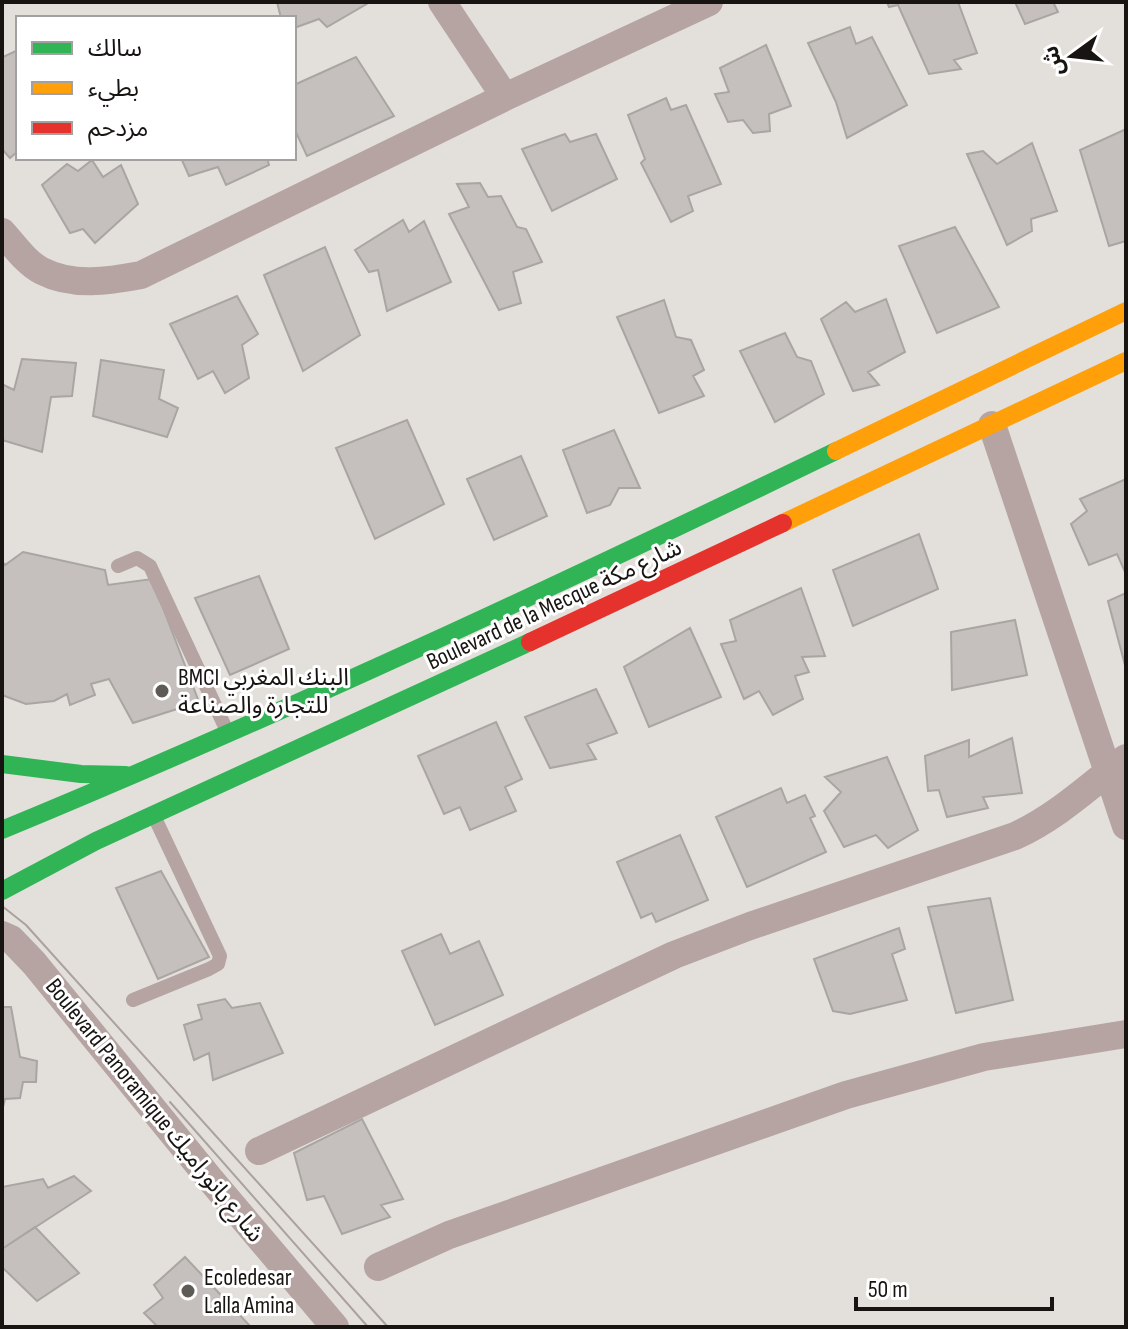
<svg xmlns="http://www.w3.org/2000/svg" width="1128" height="1329" font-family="'Sofia Sans Condensed','Noto Sans Arabic',sans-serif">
	<rect width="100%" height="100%" fill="#e3dfda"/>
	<path fill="#c5c0bd" stroke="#a9a5a3" stroke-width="2" d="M277 2H370L327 27 319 19 294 28V18H281Z
		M887 2H958L977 53 954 60 961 69 929 74 898 5 889 7Z
		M1015 2H1053L1058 12 1025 24Z
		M850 27 856 44 872 37 907 105 847 138 836 102 808 43Z
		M766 45 791 106 769 114 770 131 753 133 743 120 728 122 715 94 729 92 720 68Z
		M18 50V151L10 158 2 149V63L3 57Z
		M356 57 394 116 307 156 294 128V85Z
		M666 98 671 110 686 105 721 184 688 196 693 211 671 222 641 163 645 159 628 115Z
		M1126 129V241L1109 246 1080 150Z
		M565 134 570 142 596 134 617 179 552 211 522 149Z
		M1032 143 1057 211 1031 219 1032 231 1007 245 967 154 983 151 997 164Z
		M181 158H267L269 165 226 185 218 167 189 176Z
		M92 160 103 177 121 165 138 204 95 243 83 229 70 233 42 185 67 164 78 171Z
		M480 183 488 197 501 196 517 227 526 229 542 262 513 272 521 303 499 310 449 214 469 207 457 184Z
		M403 220 409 232 424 221 451 282 387 311 378 270 369 272 355 250Z
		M955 227 999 307 937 333 899 246Z
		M325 247 360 335 303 371 264 275Z
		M237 296 258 334 242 345 249 378 225 393 213 371 198 379 170 324Z
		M886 299 905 352 868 372 879 385 853 391 821 319 846 302 855 312Z
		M664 300 676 337 691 340 704 370 693 376 704 396 659 413 617 317Z
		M785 333 797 357 811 361 824 394 775 422 740 351Z
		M22 359 76 363 72 396 51 397 42 452 2 440V384L14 390Z
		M101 360 164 370 159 399 178 408 167 437 93 416Z
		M407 420 444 504 375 539 336 448Z
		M614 430 640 488H619L610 505 587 513 563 450Z
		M521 456 547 516 494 540 467 479Z
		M1126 479V574L1117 554 1089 565 1071 524 1087 511 1080 499Z
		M919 534 938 589 853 626 833 570Z
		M23 552 105 570 108 585 152 579 199 702 133 723 109 679 91 684 95 695 70 705 67 694 54 701 26 704 2 695V561L5 565Z
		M259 576 289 649 230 675 195 598Z
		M801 588 825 656 802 657 809 672 795 676 803 699 773 715 759 691 744 699 721 644 736 641 730 620Z
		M1126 593V669L1108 601Z
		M1015 620 1027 675 952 690 951 632Z
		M690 628 721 697 649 727 624 667Z
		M596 689 617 733 587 744 596 759 550 768 525 717Z
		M496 722 522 779 505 787 516 811 470 830 460 807 444 814 418 756Z
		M1012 738 1022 793 983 797 988 808 947 817 939 790 928 791 925 756 969 740V757Z
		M887 757 918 830 888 848 876 835 844 847 824 811 841 792 825 777Z
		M781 788 787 803 805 795 815 816 810 818 826 852 747 887 716 817Z
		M680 835 708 900 656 922 652 913 641 918 617 862Z
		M161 871 209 957 158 979 116 888Z
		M990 898 1013 1000 956 1013 928 907Z
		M899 928 905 949 892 954 907 1000 850 1014 833 1011 814 959Z
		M441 934 450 954 479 941 503 995 435 1025 402 951Z
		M225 999 232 1008 260 1003 283 1053 213 1080 209 1053 194 1060 184 1025 202 1019 198 1005Z
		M2 1007H11L20 1057 37 1061 36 1082H23L20 1098 5 1099 2 1111Z
		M362 1119 403 1199 381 1205 390 1217 342 1234 324 1196 307 1200 294 1153Z
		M74 1176 91 1191 2 1249V1187L43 1179 48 1188Z
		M35 1227 79 1273 37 1301 2 1267V1249Z
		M185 1257 251 1327H158L144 1313 163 1298 154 1285Z"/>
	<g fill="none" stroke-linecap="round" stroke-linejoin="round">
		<path stroke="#b5a4a2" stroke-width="14" d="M118 566 137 558 150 566 227 731
			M133 1000 209 969 218 964 220 956 154 816"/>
		<path stroke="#b5a4a2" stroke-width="28" d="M442 2 505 97
			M2 232C14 245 26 263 42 271 73 287 109 281 141 275L505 97 709 2
			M992 425 1126 826
			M2 935 11 939 34 963 210 1179 335 1327
			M259 1151 674 955 750 926 1015 836C1057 817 1089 786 1126 758
			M378 1267 449 1235 846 1095 984 1057 1126 1034"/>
		<path stroke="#30b455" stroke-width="18" d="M2 764 81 774 126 775
			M2 830C285 713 561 584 836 451
			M2 891 96 841 530 642"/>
		<path stroke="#ff9f0a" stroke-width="18" d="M836 451 1126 311
			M783 523 1126 361"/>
		<path stroke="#e5322d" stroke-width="18" d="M530 642 783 523"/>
		<path stroke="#aba19e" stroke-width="2" d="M2 906 26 925 388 1327
			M170 1102 368 1327"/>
	</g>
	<g fill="#5e5b57" stroke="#fff" stroke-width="3">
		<circle cx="162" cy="691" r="8"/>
		<circle cx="188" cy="1291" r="8"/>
	</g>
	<g text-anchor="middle" stroke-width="6" stroke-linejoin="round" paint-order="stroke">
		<g font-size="24" fill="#171411" stroke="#fff">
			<text transform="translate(554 604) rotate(-25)" y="8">Boulevard de la Mecque شارع مكة</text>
			<text transform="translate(155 1110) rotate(51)" y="8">Boulevard Panoramique شارع بانوراميك</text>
		</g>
		<g font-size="24" fill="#171411" stroke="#fff" text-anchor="start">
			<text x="178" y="685">BMCI البنك المغربي<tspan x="178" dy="28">للتجارة والصناعة</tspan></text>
			<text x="204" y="1285">Ecoledesar<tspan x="204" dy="28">Lalla Amina</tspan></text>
		</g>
	</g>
	<rect width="1128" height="1329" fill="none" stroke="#171411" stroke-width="8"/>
	<rect x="16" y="16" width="280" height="144" fill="#ffffff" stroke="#a2a1a0" stroke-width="2"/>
	<rect x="32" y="42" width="40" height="12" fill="#30b455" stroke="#a2a1a0" stroke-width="2"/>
	<text x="88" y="56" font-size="24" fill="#171411">سالك</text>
	<rect x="32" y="82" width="40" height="12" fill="#ff9f0a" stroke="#a2a1a0" stroke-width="2"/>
	<text x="88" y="96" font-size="24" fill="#171411">بطيء</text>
	<rect x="32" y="122" width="40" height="12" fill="#e5322d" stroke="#a2a1a0" stroke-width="2"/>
	<text x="88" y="136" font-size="24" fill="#171411">مزدحم</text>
	<g transform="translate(1072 56) rotate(255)" stroke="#ffffff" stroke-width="6" paint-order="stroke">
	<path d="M0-6L14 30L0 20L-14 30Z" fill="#171411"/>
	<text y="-12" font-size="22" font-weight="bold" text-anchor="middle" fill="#171411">ش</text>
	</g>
	<path d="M856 1297v12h196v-12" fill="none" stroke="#171411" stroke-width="4"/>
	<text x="868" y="1297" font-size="24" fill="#171411" stroke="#ffffff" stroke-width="6" paint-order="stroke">50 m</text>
</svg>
